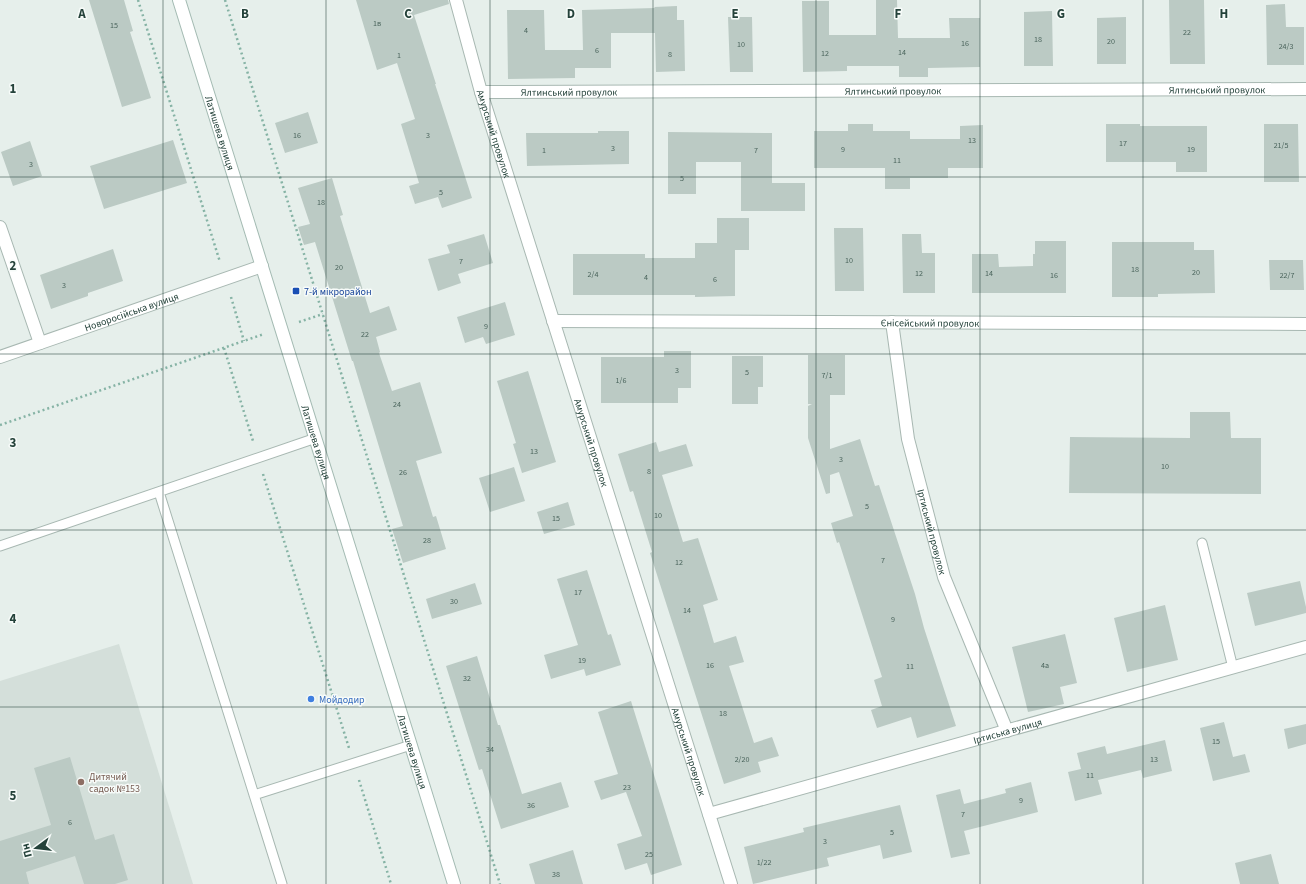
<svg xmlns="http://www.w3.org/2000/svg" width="1306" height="884" font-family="'Source Sans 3',sans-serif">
	<rect width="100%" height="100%" fill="#e6efeb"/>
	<path fill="#d4dfda" d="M119 644 193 884H0V681Z"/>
	<path fill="#bbcac4" d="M89 0H124L133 31 130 32 151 98 122 107Z
		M356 0H448L449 4 414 15 436 84H435L472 198 442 208 438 197 415 204 409 186 419 183 401 124 415 119 397 63 377 70Z
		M876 0H897L898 38H950L949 18H980V67L928 68V77H899V66H847V71L803 72 802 1H829V35H876Z
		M1169 0H1204L1205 64H1170Z
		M1285 4 1286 27H1304V65H1267L1266 5Z
		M677 6V20H684L685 71 656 72 655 33H611V68H575V78L508 79 507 10H544L545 50H583L582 10 655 8 654 7Z
		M1052 11 1053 66H1024V12Z
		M728 17H752L753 72H730Z
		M1126 17V64H1097V18Z
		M308 112 318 143 285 153 275 123Z
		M848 124H873V131H910V139H960V126L983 125V168H948V178H910V189H885V168H814V131H848Z
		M1106 124H1140V126H1207V172H1176V162H1106Z
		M1264 124H1298L1299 182H1264Z
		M598 131H629V164L527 166 526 133H598Z
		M668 132 772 133V183H805V211H741V162H696V194H668Z
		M173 140 187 183 104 209 90 166Z
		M30 141 42 176 13 186 1 152Z
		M332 178 343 215 340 216 370 313 389 306 397 330 376 337 380 352 379 353 392 391 420 382 442 453 416 461 433 517 436 516 446 549 403 563 392 529 403 526 353 361H352L315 242 304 245 298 227 310 224 298 188Z
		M717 218H749V250H735V296L695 297V295H573V254H645V258H695V243H717Z
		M834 228H863L864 291H835Z
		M484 234 493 263 458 274 461 283 438 291 428 259 450 253 447 245Z
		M902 234H921L922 253H935V293H903Z
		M1035 241H1066V293H972V254H998L999 267 1033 266V254H1035Z
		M1112 242H1194V250H1214L1215 293 1158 294V297H1112Z
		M113 249 123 281 88 293V296L51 309 40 275Z
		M1269 260H1303L1304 290H1270Z
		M505 302 515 335 486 344 483 337 465 343 457 317Z
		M664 351H691V388H678V403H601V357H664Z
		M808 355H845V395H830V449L860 439 875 486 879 485 915 594 924 628 956 726 917 738 911 717 877 728 871 710 882 706 874 680 882 677 839 542 837 543 831 523 853 516 839 472 830 475V493L826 494 808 438V406L812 404H808Z
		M732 356H763V387H758V404H732Z
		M528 371 556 462 522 473 513 444 516 443 497 381Z
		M1190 412H1230L1231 438H1261V494L1069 493 1070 437 1190 438Z
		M656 442 659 452 686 444 693 466 662 475 683 542 698 538 718 600 703 605 714 643 736 636 744 662 729 666 754 743 772 737 779 756 758 762 761 772 724 784 650 553 652 552 633 491 630 492 618 454Z
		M514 467 525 501 490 512 479 478Z
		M568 502 575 525 544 534 537 512Z
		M587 570 608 635 611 634 621 665 586 676 584 669 551 679 544 655 578 645 557 579Z
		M1300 581 1306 607V613L1255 626 1247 593Z
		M475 583 482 604 432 619 426 599Z
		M1165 605 1178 660 1127 672 1114 618Z
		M1065 634 1077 683 1060 687 1064 704 1028 712 1012 647Z
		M477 656 498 725H500L522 794 561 782 569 807 501 829 482 769 479 770 446 666Z
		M631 701 682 865 651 875 647 863 625 870 617 844 642 836 626 792 601 800 594 781 618 774 598 712Z
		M1224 722 1233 757 1245 754 1250 772 1213 781 1200 728Z
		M1306 724V744L1288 749 1284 729Z
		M1165 740 1172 771 1143 778 1141 770 1098 780 1102 794 1075 801 1068 772 1081 769 1077 753 1105 746 1107 754Z
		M70 757 95 840 114 834 128 880 115 884H84L75 856 26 872 29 884H0V841L51 825 34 768Z
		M1031 782 1038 812 964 831 970 854 951 858 936 795 960 789 964 804 1006 793 1005 789Z
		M900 805 912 852 883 859 880 845 827 858 829 866 753 884 744 847 804 832 803 828Z
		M573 850 583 884H535L529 864Z
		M1271 854 1279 884H1240L1235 863Z"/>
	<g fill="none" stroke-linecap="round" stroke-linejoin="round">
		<defs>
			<path id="lane" d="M159 492 282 884
				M1202 543 1233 668
				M0 546 316 438
				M254 795 411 745"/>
			<g id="street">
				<path id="s1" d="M456 0 481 92 731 884"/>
				<path id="s2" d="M481 92 1306 89"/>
				<path d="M0 227 40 343"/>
				<path id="s3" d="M553 321 1306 324"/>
				<path id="s4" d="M892 322 908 439 944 577 1007 731"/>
				<path id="s5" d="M0 357 262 266"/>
				<path id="s6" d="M709 814 1306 647"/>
			</g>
			<g id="secondary">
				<path id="s7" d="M179 0 454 884"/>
			</g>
		</defs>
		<use href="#lane" stroke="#a8b8b2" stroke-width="11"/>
		<use href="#street" stroke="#a8b8b2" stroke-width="14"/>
		<use href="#secondary" stroke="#a4bbb3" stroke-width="14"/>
		<path stroke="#86b3a5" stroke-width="2.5" stroke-dasharray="2 3" stroke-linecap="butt" d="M138 0 220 262
			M225 0 500 884
			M231 297 244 341
			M299 322 323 314
			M224 348 253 441
			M0 425 264 334
			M263 474 349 748
			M359 780 391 884"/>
		<use href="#lane" stroke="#fff" stroke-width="9"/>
		<use href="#street" stroke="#fff" stroke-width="12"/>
		<use href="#secondary" stroke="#fff" stroke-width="12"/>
	</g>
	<path fill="none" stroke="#24423a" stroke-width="1" stroke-opacity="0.55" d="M163 0V884M326 0V884M490 0V884M653 0V884M816 0V884M980 0V884M1143 0V884M0 177H1306M0 354H1306M0 530H1306M0 707H1306"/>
	<rect fill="#1a4fb4" stroke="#f7fbf9" stroke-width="1.5" x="292" y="287" width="8" height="8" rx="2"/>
	<circle fill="#3f7fe0" stroke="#f7fbf9" stroke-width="1.5" cx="311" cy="699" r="4"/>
	<circle fill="#8d6e63" stroke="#f7fbf9" stroke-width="1.5" cx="81" cy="782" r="4"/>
	<g text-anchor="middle" stroke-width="3" stroke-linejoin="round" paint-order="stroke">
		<g font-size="8" fill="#4a645c">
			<text x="377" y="26">1в</text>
			<text x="114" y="28">15</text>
			<text x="526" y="33">4</text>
			<text x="1187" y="35">22</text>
			<text x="1038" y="42">18</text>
			<text x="1111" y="44">20</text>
			<text x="965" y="46">16</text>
			<text x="741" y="47">10</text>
			<text x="1286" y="49">24/3</text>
			<text x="597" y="53">6</text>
			<text x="902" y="55">14</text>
			<text x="825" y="56">12</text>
			<text x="670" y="57">8</text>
			<text x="399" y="58">1</text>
			<text x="297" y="138">16</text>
			<text x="428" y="138">3</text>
			<text x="972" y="143">13</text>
			<text x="1123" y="146">17</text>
			<text x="1281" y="148">21/5</text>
			<text x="613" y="151">3</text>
			<text x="843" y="152">9</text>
			<text x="1191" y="152">19</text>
			<text x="544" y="153">1</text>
			<text x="756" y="153">7</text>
			<text x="897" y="163">11</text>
			<text x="31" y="167">3</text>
			<text x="682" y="181">5</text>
			<text x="441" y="195">5</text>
			<text x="321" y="205">18</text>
			<text x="849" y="263">10</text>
			<text x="461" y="264">7</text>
			<text x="339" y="270">20</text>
			<text x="1135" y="272">18</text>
			<text x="1196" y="275">20</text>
			<text x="919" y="276">12</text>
			<text x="989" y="276">14</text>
			<text x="593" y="277">2/4</text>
			<text x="1054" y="278">16</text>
			<text x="1287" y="278">22/7</text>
			<text x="646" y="280">4</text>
			<text x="715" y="282">6</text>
			<text x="64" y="288">3</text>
			<text x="486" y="329">9</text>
			<text x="365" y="337">22</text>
			<text x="677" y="373">3</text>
			<text x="747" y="375">5</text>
			<text x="827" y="378">7/1</text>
			<text x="621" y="383">1/6</text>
			<text x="397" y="407">24</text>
			<text x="534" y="454">13</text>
			<text x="841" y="462">3</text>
			<text x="1165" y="469">10</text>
			<text x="649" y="474">8</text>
			<text x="403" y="475">26</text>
			<text x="867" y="509">5</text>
			<text x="658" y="518">10</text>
			<text x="556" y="521">15</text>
			<text x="427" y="543">28</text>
			<text x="883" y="563">7</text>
			<text x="679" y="565">12</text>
			<text x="578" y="595">17</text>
			<text x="454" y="604">30</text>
			<text x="687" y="613">14</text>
			<text x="893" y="622">9</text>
			<text x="582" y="663">19</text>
			<text x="710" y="668">16</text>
			<text x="1045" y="668">4а</text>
			<text x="910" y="669">11</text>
			<text x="467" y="681">32</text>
			<text x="723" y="716">18</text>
			<text x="1216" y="744">15</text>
			<text x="490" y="752">34</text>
			<text x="742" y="762">2/20</text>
			<text x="1154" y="762">13</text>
			<text x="1090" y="778">11</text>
			<text x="627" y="790">23</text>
			<text x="1021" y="803">9</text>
			<text x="531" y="808">36</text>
			<text x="963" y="817">7</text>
			<text x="70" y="825">6</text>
			<text x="892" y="835">5</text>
			<text x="825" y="844">3</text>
			<text x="649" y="857">25</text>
			<text x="764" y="865">1/22</text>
			<text x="556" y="877">38</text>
		</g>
		<g font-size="10" fill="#24423a" stroke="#f7fbf9">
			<text dy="4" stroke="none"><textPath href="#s2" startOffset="736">Ялтинський провулок</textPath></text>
			<text dy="4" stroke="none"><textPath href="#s2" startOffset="412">Ялтинський провулок</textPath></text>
			<text dy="4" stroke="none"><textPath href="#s2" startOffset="88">Ялтинський провулок</textPath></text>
			<text dy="4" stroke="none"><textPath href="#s7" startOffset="139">Латишева вулиця</textPath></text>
			<text dy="4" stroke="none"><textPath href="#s1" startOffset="139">Амурський провулок</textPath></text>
			<text dy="4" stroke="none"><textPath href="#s5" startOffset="139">Новоросійська вулиця</textPath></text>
			<text dy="4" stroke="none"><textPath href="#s3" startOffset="377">Єнісейський провулок</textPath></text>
			<text dy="4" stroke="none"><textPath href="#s7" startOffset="463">Латишева вулиця</textPath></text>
			<text dy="4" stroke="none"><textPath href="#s1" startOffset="463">Амурський провулок</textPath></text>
			<text dy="4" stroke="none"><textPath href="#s4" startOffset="214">Іртиський провулок</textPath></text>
			<text dy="4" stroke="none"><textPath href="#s6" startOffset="310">Іртиська вулиця</textPath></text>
			<text dy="4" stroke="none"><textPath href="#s7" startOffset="787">Латишева вулиця</textPath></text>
			<text dy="4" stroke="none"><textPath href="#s1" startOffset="787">Амурський провулок</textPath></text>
		</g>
		<g font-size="10" fill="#164399" stroke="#f7fbf9" text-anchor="start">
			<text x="304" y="295">7-й мікрорайон</text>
		</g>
		<g font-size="10" fill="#366cbe" stroke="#f7fbf9" text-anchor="start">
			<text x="319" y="703">Мойдодир</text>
		</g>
		<g font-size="10" fill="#785e54" stroke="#f7fbf9" text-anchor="start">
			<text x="89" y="780">Дитячий<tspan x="89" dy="12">садок №153</tspan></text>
		</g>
	</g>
	<g font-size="13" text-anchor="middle" font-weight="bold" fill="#24423a" stroke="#f7fbf9" stroke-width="3" stroke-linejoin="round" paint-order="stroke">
		<text x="82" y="18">A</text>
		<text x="245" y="18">B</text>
		<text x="408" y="18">C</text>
		<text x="571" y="18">D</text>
		<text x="735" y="18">E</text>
		<text x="898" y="18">F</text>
		<text x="1061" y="18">G</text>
		<text x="1224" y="18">H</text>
		<text x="13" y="93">1</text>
		<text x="13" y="270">2</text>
		<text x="13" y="447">3</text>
		<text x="13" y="623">4</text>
		<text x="13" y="800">5</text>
	</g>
	<g transform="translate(36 848) rotate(255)" stroke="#f7fbf9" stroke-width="3" paint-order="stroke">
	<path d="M0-3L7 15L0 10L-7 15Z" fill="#24423a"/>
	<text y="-6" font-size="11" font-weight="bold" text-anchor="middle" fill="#24423a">Пн</text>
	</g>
</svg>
